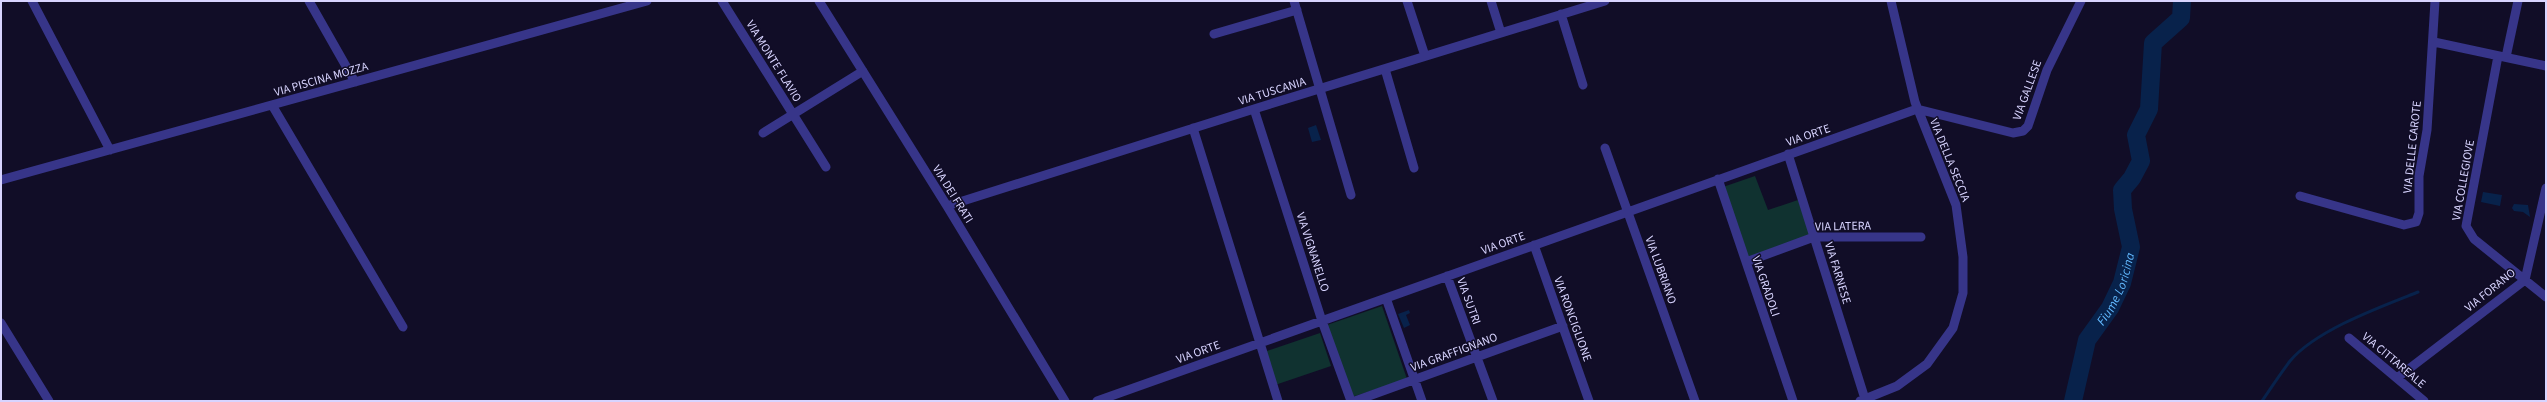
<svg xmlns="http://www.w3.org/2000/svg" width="2547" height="402" font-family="'Source Sans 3',sans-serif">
	<rect width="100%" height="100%" fill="#110d27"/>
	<path fill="#103230" d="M1755 176 1768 210 1798 200 1811 237 1749 259 1723 187Z
		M1382 306 1407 379 1352 397 1327 325Z
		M1320 333 1331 366 1275 385 1264 352Z"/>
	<path fill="#08224b" d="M1316 125 1321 140 1312 142 1308 128Z
		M2483 192 2502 195 2500 206 2481 202Z
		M2514 204 2528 205 2530 217 2523 212 2514 211 2512 208Z
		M1409 310 1410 313 1406 315 1410 325 1404 328 1398 314Z"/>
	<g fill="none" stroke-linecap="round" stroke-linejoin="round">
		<path stroke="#08224b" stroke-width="3" d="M2262 401C2271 388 2280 374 2290 361 2316 330 2380 307 2418 292"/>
		<path stroke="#08224b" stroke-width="18" id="s1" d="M2073 401 2087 340 2110 308 2122 283 2131 247 2123 209 2122 190 2132 178 2141 161 2136 135 2149 109 2153 43 2181 18 2182 1"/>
		<path stroke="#373589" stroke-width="9" d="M32 1 110 150
			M309 1 355 82
			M722 1 826 167
			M819 1 947 206 1065 401
			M1294 1 1351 195
			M1407 1 1425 56
			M1491 1 1501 33
			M1561 14 1583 85
			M1214 34 1297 10
			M2434 42 2546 66
			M2498 56 2466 226 2474 239 2546 297
			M2506 57 2518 1
			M1385 69 1414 168
			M272 105 403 327
			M1254 109 1322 321 1351 401
			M1193 128 1278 401
			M763 133 863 71
			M1605 148 1695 401
			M1788 154 1865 399
			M1718 179 1793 401
			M1 180 647 1
			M2300 196 2404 225 2416 222 2419 213V176L2427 130 2435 1
			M947 206 1254 109 1605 1
			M1534 245 1589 401
			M1746 262 1814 237H1921
			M1447 276 1493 401
			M1386 298 1422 401
			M1 323 49 401
			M2349 338 2424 401
			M2397 378 2525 280 2546 188
			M1097 401 1917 109 2013 133 2023 131 2028 126 2047 70 2081 1
			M1355 401 1563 326
			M1860 401 1897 386 1927 364 1953 328 1963 293V257L1956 205 1915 102 1891 1"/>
	</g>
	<g text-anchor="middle" stroke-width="3" stroke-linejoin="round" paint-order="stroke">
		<g font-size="12" fill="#d8d4ff" stroke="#110d27">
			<text transform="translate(774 61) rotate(58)" y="4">VIA MONTE FLAVIO</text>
			<text transform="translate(321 79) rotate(-16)" y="4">VIA PISCINA MOZZA</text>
			<text transform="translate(2027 90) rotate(-70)" y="4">VIA GALLESE</text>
			<text transform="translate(1272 91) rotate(-17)" y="4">VIA TUSCANIA</text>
			<text transform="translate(1808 135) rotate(-19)" y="4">VIA ORTE</text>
			<text transform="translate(2412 147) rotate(-84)" y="4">VIA DELLE CAROTE</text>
			<text transform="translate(1950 160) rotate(68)" y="4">VIA DELLA SECCIA</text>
			<text transform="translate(2463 180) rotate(-80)" y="4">VIA COLLEGIOVE</text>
			<text transform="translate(953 194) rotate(58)" y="4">VIA DEI FRATI</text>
			<text transform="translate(1843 226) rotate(-1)" y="4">VIA LATERA</text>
			<text transform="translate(1503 243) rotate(-20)" y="4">VIA ORTE</text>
			<text transform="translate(1313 252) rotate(72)" y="4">VIA VIGNANELLO</text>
			<text transform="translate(1661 270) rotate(70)" y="4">VIA LUBRIANO</text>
			<text transform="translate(1838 273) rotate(73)" y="4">VIA FARNESE</text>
			<text transform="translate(1766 286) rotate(71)" y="4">VIA GRADOLI</text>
			<text transform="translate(2490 290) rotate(-39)" y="4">VIA FORANO</text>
			<text transform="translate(1469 301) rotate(70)" y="4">VIA SUTRI</text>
			<text transform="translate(1573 319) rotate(70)" y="4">VIA RONCIGLIONE</text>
			<text transform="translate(1198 352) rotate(-20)" y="4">VIA ORTE</text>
			<text transform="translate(1454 352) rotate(-20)" y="4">VIA GRAFFIGNANO</text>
			<text transform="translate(2394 360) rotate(40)" y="4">VIA CITTAREALE</text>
		</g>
		<g font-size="13" font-style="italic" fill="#62b9ff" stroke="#110d27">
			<text dy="5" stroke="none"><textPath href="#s1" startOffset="122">Fiume Loricina</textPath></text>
		</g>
	</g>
	<rect width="2547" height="402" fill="none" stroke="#d8d4ff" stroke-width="4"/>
</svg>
